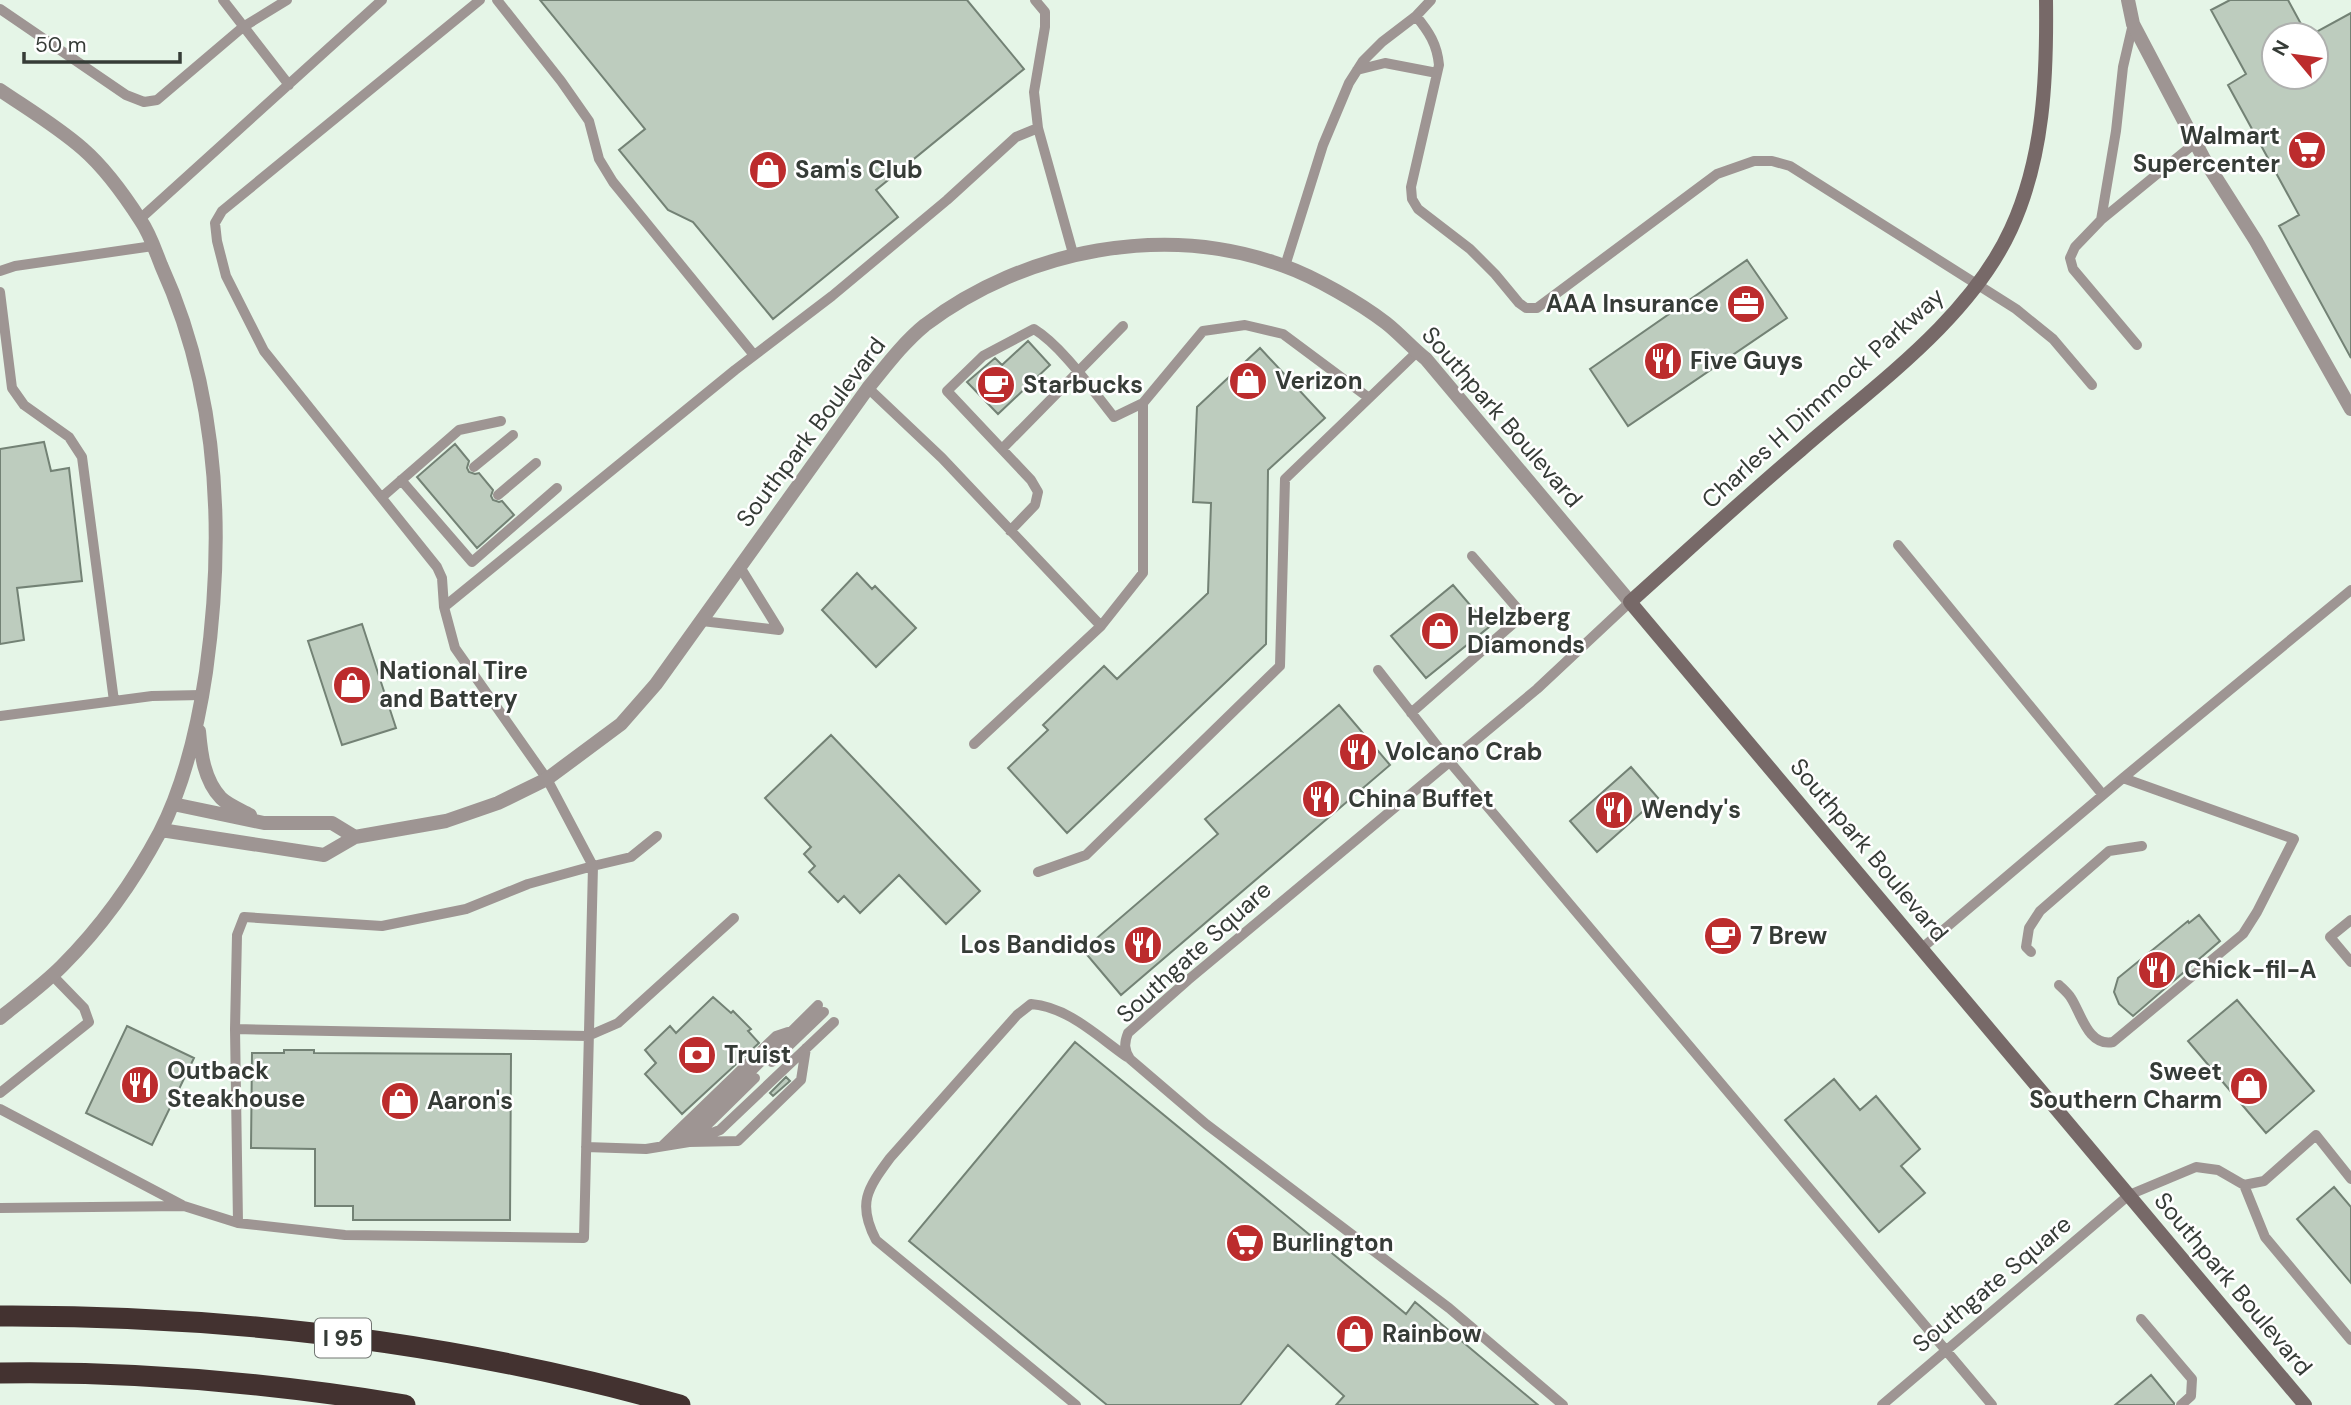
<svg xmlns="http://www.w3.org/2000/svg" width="2351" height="1405" font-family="'DM Sans',sans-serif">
	<rect width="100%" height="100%" fill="#e5f5e7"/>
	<path fill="#bdccbe" stroke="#738275" stroke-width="2" d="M540 0H967L1024 69 876 190 898 217 773 319 693 222 668 210 619 150 645 129Z
		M2230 0H2288L2307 35H2274V77H2316V32L2351 13V358L2279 226 2299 215 2228 85 2246 74 2211 10Z
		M1747 260 1787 318 1628 426 1590 369Z
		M1028 341 1050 365 998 414 967 382 995 358 1002 365Z
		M1260 348 1325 418 1268 470 1266 644 1067 833 1008 768 1048 730 1043 725 1104 666 1117 679 1208 593 1211 503 1193 502 1197 407Z
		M44 442 51 471 69 468 82 581 17 588 24 640 0 644V449Z
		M455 444 469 461 467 468 469 472 475 474 479 473 493 490 491 496 493 500 499 502 502 501 514 515 477 548 417 477Z
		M857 573 872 589 875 586 916 628 876 667 822 610Z
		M1453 585 1489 627 1426 678 1391 636Z
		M362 624 396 728 342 745 308 641Z
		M1339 705 1390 765 1121 995 1083 950 1218 834 1205 819Z
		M831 735 980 891 946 924 899 875 860 913 844 896 838 902 809 872 815 866 804 854 811 847 765 798Z
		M1631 767 1658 798 1597 852 1570 821Z
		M2199 915 2220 941 2133 1016 2119 1004 2114 992 2118 978 2188 921 2189 923Z
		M713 997 731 1013 733 1011 751 1029 748 1031 759 1043 682 1114 645 1074 656 1063 645 1050 670 1026 676 1033Z
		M2237 1000 2314 1091 2266 1133 2188 1041Z
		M127 1026 194 1058 152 1145 86 1113Z
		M1075 1042 1406 1314 1415 1302 1538 1405H1336L1344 1396 1288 1345 1240 1405H1107L909 1241Z
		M284 1050H314V1053L511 1054 510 1220H353V1206H315V1149L251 1148 252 1053H284Z
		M786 1077 790 1081 773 1096 770 1093Z
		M1834 1079 1860 1110 1876 1096 1920 1149 1901 1166 1925 1193 1879 1232 1785 1120Z
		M2334 1187 2351 1207V1283L2297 1219Z
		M2151 1375 2174 1403V1405H2115Z"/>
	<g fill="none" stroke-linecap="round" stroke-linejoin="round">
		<path stroke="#9e9593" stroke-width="10" d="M223 0 289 85
			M480 0 222 211 215 223 217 241 226 276 264 351 437 567 442 578 444 607 455 648 547 779 593 866 631 857 657 836
			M497 0 561 81 589 121 599 159 613 182 754 355
			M1035 0 1045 12V27L1034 92 1038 128 1074 257
			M0 9 126 95 144 102 157 100 243 27 287 0
			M1416 16C1429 32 1437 44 1439 65L1411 187 1412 199 1418 209 1470 249 1495 274 1519 303 1526 308H1537L1717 174 1754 161H1772L1790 166 2016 309 2053 339 2092 385
			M2133 24 2123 67 2116 131 2101 220 2075 247 2070 258 2073 269 2137 345
			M1357 70 1385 63 1437 73
			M140 219 382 0
			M2101 220 2195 143
			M1285 266 1323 145 1349 83 1363 61 1382 42 1416 16 1431 0
			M0 271 15 266 153 246
			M0 292 12 388 24 405 69 437 82 457 114 701
			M868 388 942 458 1101 626
			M1002 449 1123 326
			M474 467 513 435
			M401 480 472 562 557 488
			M498 495 536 463
			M382 497 459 430 501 421
			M1010 531 1035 505 1038 492 1031 480 947 391 983 356 1034 329C1062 346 1093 391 1114 417L1143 403
			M1898 545 2103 795
			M444 607 735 370 832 296 947 200 1016 137 1038 128
			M702 621 779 630 740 567
			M1378 670 1449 761 1992 1405
			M1411 713 1523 615 1472 556
			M0 716 152 696 202 695
			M974 744 1101 626 1143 573V403L1203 331 1245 325 1283 334 1369 398
			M1038 872 1086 855 1280 666 1285 479 1417 352
			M2351 920 2330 937 2351 962
			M1922 948 2123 778 2351 590
			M2031 952 2026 947 2029 928 2040 911 2109 851 2142 846
			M2059 985C2063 989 2068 993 2071 998 2081 1013 2088 1047 2113 1042L2243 934 2257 912 2294 839 2123 778
			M235 1029 588 1036 618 1023 734 918
			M772 1062 824 1012
			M0 1093 89 1022 84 1008 52 975
			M0 1109 182 1205
			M695 1137 755 1078
			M696 1139 720 1130 834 1022
			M678 1144 818 1005
			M662 1146 776 1036 788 1032
			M586 1147 646 1149 689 1142 738 1141 801 1080 806 1048
			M2244 1185 2265 1237 2351 1340
			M0 1208 184 1206 238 1223 345 1235 584 1238 593 866 528 884 466 909 382 926 244 917 237 935 235 1029 238 1223
			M2141 1319 2192 1379 2191 1396 2181 1405
			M1076 1405 876 1240C857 1204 867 1189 890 1158L1017 1015 1031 1004C1068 1007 1097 1036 1127 1057
			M1563 1405 1449 1308 1206 1124 1130 1059C1124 1050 1124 1043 1128 1033L1188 980 1537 689 1630 602
			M1882 1405 2129 1195 2196 1167 2218 1170 2244 1185 2264 1181 2316 1135 2351 1179"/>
		<path stroke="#9e9593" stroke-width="14" d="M2128 0 2133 24 2204 159 2256 241 2351 409"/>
		<path stroke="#9e9593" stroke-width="14" d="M0 90C28 109 58 127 83 149 106 169 125 196 141 221 150 234 155 250 161 265 219 392 225 535 206 672 198 726 185 783 160 832 134 881 102 926 62 966 43 985 21 1001 0 1018
			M199 731C201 754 204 780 221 798 228 805 241 810 250 815
			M173 804 264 823H332L355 837
			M161 830 324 855 355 837 446 821 498 803 547 779 621 724 656 684 868 388C886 366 903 343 925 325 1025 249 1166 222 1284 266 1315 277 1360 303 1386 323 1400 334 1412 348 1426 359L1630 602"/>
		<path stroke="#776968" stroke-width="14" d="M2046 0C2047 77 2044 157 2011 229 1970 319 1874 386 1801 450 1743 499 1687 551 1630 602L2305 1405"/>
		<path stroke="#433230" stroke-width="21" d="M0 1316C228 1315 460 1343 680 1405
			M0 1373C135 1371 272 1383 405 1405"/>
	</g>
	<defs>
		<symbol id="supermarket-disc" viewBox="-11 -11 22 22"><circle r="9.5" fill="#bc2c2d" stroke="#fff"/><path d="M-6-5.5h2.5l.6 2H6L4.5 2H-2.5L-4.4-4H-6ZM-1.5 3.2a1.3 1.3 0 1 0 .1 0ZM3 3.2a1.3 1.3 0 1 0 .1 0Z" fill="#fff"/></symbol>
		<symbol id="shop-disc" viewBox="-11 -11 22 22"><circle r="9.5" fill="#bc2c2d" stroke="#fff"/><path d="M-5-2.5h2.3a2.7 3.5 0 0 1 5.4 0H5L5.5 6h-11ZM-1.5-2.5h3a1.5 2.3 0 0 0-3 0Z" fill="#fff"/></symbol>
		<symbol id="office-disc" viewBox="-11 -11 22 22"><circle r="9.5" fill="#bc2c2d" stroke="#fff"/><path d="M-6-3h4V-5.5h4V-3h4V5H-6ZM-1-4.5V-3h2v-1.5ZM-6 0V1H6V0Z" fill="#fff"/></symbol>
		<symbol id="restaurant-disc" viewBox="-11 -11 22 22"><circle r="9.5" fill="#bc2c2d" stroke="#fff"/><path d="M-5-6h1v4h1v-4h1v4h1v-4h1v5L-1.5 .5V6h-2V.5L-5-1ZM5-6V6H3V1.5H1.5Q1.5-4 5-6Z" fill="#fff"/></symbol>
		<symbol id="cafe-disc" viewBox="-11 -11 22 22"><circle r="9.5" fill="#bc2c2d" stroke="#fff"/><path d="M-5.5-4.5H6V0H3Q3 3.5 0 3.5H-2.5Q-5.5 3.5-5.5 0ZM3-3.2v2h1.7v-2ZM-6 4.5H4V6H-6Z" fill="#fff"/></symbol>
		<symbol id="bank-disc" viewBox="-11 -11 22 22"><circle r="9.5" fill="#bc2c2d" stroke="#fff"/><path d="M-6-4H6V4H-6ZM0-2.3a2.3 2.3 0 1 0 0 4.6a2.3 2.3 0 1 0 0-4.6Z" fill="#fff"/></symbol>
	</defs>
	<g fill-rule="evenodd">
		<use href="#supermarket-disc" x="2285" y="128" width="44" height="44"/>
		<use href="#shop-disc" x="746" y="148" width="44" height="44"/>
		<use href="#office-disc" x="1724" y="282" width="44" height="44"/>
		<use href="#restaurant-disc" x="1641" y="339" width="44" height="44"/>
		<use href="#shop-disc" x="1226" y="359" width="44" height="44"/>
		<use href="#cafe-disc" x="974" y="363" width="44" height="44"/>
		<use href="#shop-disc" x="1418" y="609" width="44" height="44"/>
		<use href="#shop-disc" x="330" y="663" width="44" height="44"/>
		<use href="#restaurant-disc" x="1336" y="730" width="44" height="44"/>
		<use href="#restaurant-disc" x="1299" y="777" width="44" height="44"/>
		<use href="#restaurant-disc" x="1592" y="788" width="44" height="44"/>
		<use href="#cafe-disc" x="1701" y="914" width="44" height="44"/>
		<use href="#restaurant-disc" x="1121" y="923" width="44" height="44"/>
		<use href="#restaurant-disc" x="2135" y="948" width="44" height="44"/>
		<use href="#bank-disc" x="675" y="1033" width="44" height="44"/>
		<use href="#restaurant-disc" x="118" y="1063" width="44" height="44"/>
		<use href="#shop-disc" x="2227" y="1064" width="44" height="44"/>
		<use href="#shop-disc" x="378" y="1079" width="44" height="44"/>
		<use href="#supermarket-disc" x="1223" y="1221" width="44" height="44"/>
		<use href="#shop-disc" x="1333" y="1312" width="44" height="44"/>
	</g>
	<g text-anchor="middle" stroke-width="5" stroke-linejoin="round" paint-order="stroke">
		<rect fill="#fff" stroke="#727673" stroke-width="2" x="315" y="1318.5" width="56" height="39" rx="5"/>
		<g font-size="23" font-weight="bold" fill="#363c37">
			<text x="343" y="1346">I 95</text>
		</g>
		<g font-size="24" font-weight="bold" fill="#363c37" stroke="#fff" text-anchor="start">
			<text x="2280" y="144" text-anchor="end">Walmart<tspan x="2280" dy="28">Supercenter</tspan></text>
			<text x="795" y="178">Sam's Club</text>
			<text x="1719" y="312" text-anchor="end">AAA Insurance</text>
			<text x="1690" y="369">Five Guys</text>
			<text x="1275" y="389">Verizon</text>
			<text x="1023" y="393">Starbucks</text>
			<text x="1467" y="625">Helzberg<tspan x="1467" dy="28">Diamonds</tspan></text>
			<text x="379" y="679">National Tire<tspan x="379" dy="28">and Battery</tspan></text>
			<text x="1385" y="760">Volcano Crab</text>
			<text x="1348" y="807">China Buffet</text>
			<text x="1641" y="818">Wendy's</text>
			<text x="1750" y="944">7 Brew</text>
			<text x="1116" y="953" text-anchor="end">Los Bandidos</text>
			<text x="2184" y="978">Chick-fil-A</text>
			<text x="724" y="1063">Truist</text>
			<text x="167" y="1079">Outback<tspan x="167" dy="28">Steakhouse</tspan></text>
			<text x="2222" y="1080" text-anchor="end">Sweet<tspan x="2222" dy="28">Southern Charm</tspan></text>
			<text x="427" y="1109">Aaron's</text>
			<text x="1272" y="1251">Burlington</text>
			<text x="1382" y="1342">Rainbow</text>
		</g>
		<g font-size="24" fill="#363c37" stroke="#fff">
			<text transform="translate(1823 398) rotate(-42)" y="8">Charles H Dimmock Parkway</text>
			<text transform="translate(1502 417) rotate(49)" y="8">Southpark Boulevard</text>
			<text transform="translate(811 432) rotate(-53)" y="8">Southpark Boulevard</text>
			<text transform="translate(1869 850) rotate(50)" y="8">Southpark Boulevard</text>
			<text transform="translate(1194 952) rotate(-42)" y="8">Southgate Square</text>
			<text transform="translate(1992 1284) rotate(-40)" y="8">Southgate Square</text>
			<text transform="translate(2233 1284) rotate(50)" y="8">Southpark Boulevard</text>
		</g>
	</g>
	<g transform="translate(2295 56) rotate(299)"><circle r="33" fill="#ffffff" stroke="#afb1af" stroke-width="2"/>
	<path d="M0-5L12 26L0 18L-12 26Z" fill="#bc2c2d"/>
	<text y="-10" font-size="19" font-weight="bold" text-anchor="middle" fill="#363c37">N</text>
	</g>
	<path d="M24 52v10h156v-10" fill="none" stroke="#363c37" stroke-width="3.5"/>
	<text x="35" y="52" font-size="21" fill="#363c37" stroke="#ffffff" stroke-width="5" paint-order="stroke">50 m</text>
</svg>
